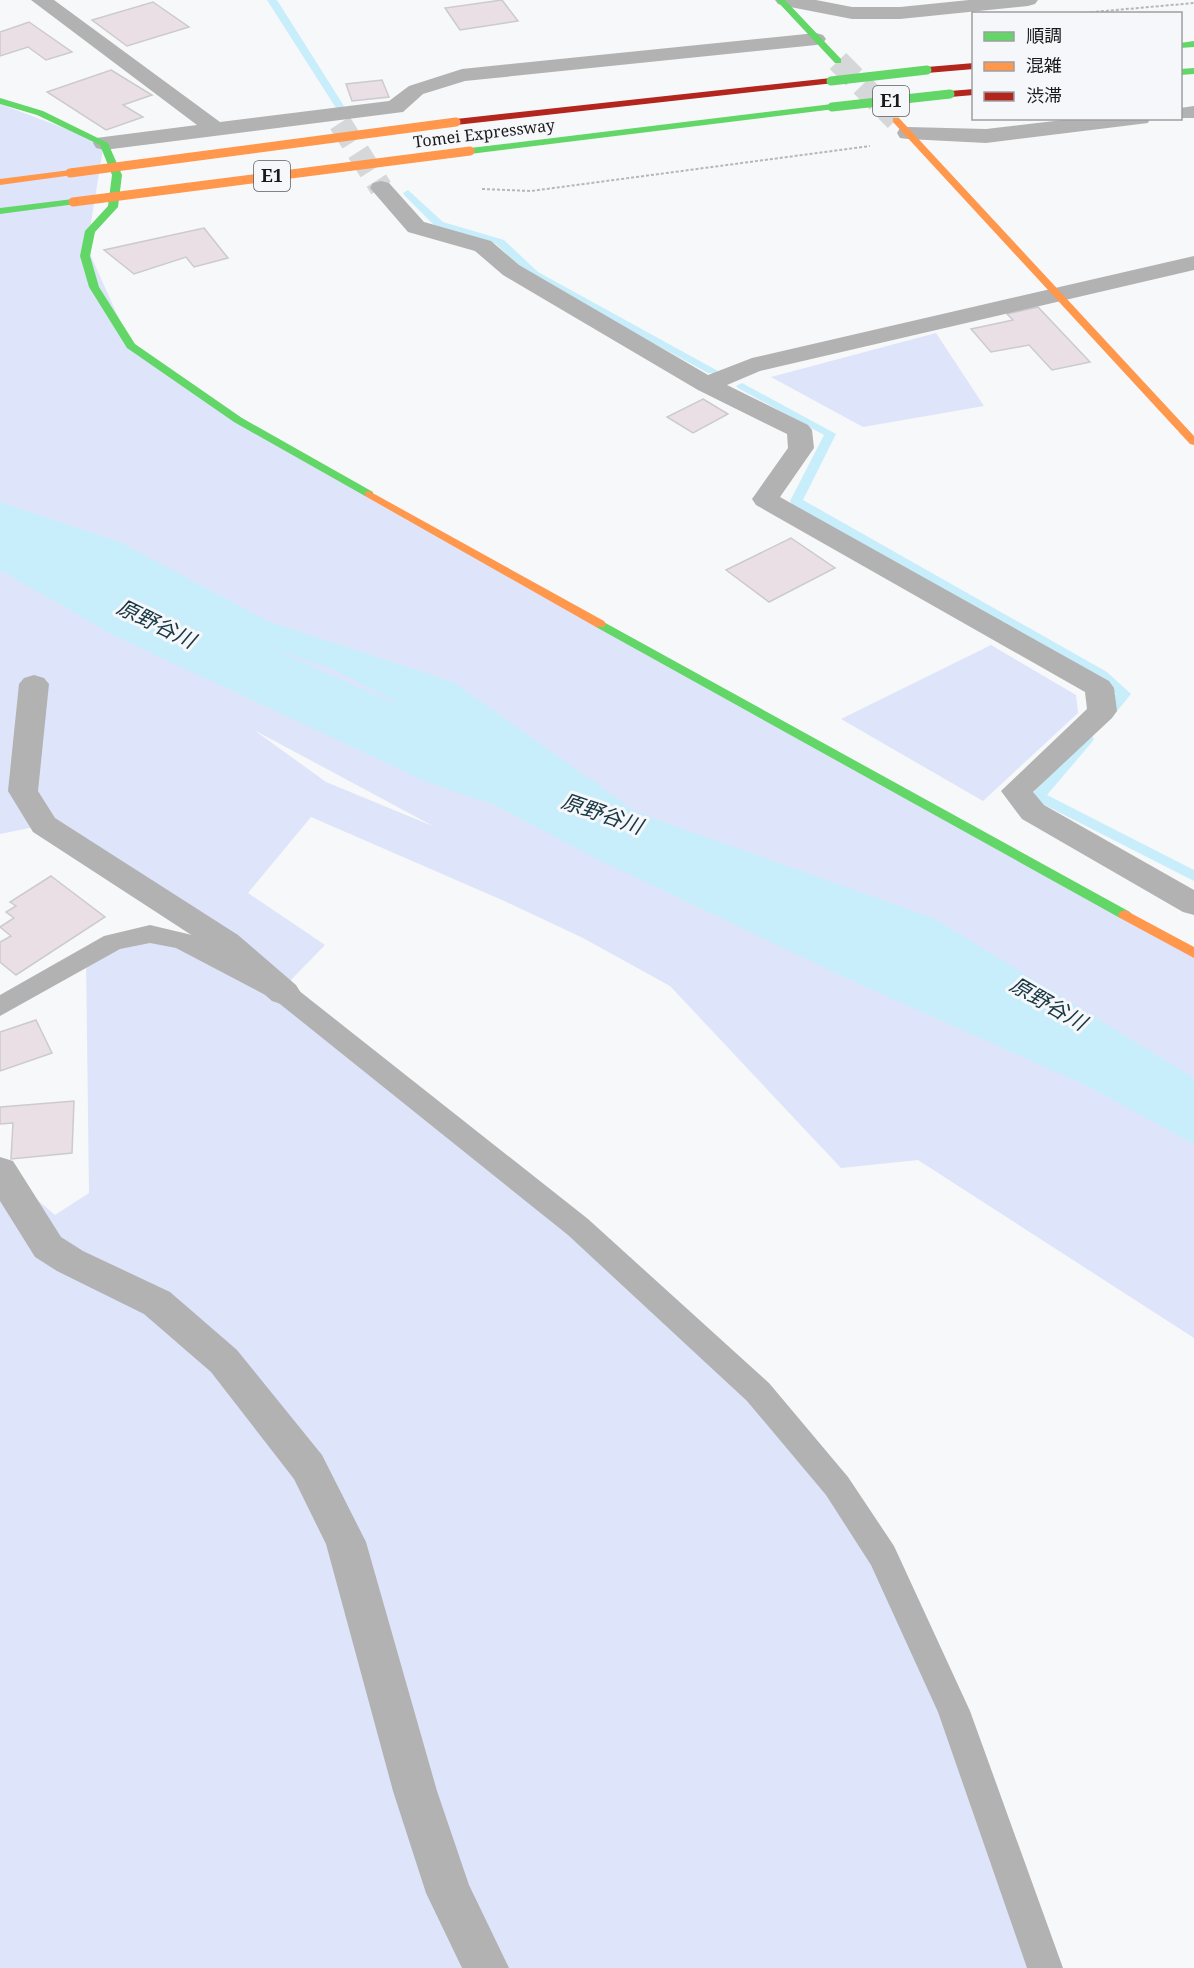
<svg xmlns="http://www.w3.org/2000/svg" width="1194" height="1968" font-family="'Noto Serif','Noto Sans JP',serif">
	<rect width="100%" height="100%" fill="#f7f8f9"/>
	<path fill="#dee4fa" fill-rule="evenodd" d="M0 104 104 143 87 247 131 346 283 446 1194 956V1338L918 1160 841 1168 670 986 583 938 502 900 311 817 248 893 325 945 286 985 44 825 0 834ZM254 730 435 827 326 782Z
		M936 333 984 406 863 427 771 377Z
		M991 645 1076 695 1078 713 983 801 841 719Z
		M150 934 284 993 721 1344 863 1525 974 1767 1038 1968H0V1168L55 1215 89 1193 86 956Z"/>
	<path fill="#c8eefb" d="M0 502 120 542 267 621 453 682 636 812 933 918 1194 1078V1144L1087 1086 842 976 593 857 494 805 392 700 334 670 71 579 0 550Z"/>
	<g fill="none" stroke-linecap="round" stroke-linejoin="round">
		<path fill="#c8eefb" fill-rule="evenodd" d="M267 0H277L344 106 342 108H336Z
			M408 190 443 222 504 240 538 272 718 371 716 373H708L530 276 496 244 435 226 404 195 403 193Z
			M742 383 836 434 803 500 1107 672 1131 694 1109 721 1104 722 1097 718 1116 694 1097 678 792 504 790 501 824 435 738 388 736 386Z
			M1087 735 1092 736 1094 739 1092 742 1047 795 1194 870V881L1033 799 1031 796 1033 793 1082 736Z"/>
		<path fill="#c8eefb" fill-rule="evenodd" d="M0 517 26 523 169 602 485 744 597 782 610 802 597 822 568 830 427 782 115 636 0 570Z"/>
	</g>
	<path fill="#e9dfe5" stroke="#cccbcc" stroke-width="1.5" d="M502 0 518 21 460 30 445 8Z
		M153 2 189 27 127 46 92 20Z
		M29 22 72 52 46 60 28 47 0 56V32Z
		M111 70 152 95 123 105 143 117 106 130 47 92Z
		M382 80 389 97 352 101 346 84Z
		M204 228 228 258 194 267 186 257 134 274 104 250Z
		M1038 307 1090 362 1052 370 1029 345 991 352 971 329 1013 320 1007 314Z
		M703 399 728 414 693 433 667 417Z
		M791 538 835 568 769 602 726 570Z
		M51 876 105 917 16 975 0 962V942L11 936 0 927 14 918 6 912 16 906 10 902Z
		M36 1020 52 1053 0 1071V1032Z
		M74 1101 72 1153 11 1159 13 1123 0 1124V1107Z"/>
	<g fill="none" stroke-linecap="round" stroke-linejoin="round">
		<path stroke="#d6d7d8" stroke-width="23" stroke-dasharray="23 11" stroke-linecap="butt" d="M340 123 381 188"/>
		<path stroke="#d6d7d8" stroke-width="23" stroke-dasharray="23 11" stroke-linecap="butt" d="M838 61 896 120"/>
		<path stroke="#b6b7b7" stroke-width="2" stroke-dasharray="3 2" stroke-linecap="butt" d="M1071 14 1194 3
			M482 189 531 191 870 146"/>
		<path fill="#b2b2b2" fill-rule="evenodd" d="M150 925 192 935 293 986 588 1219 769 1383 848 1477 894 1546 970 1711 1063 1968H1027L938 1712 871 1565 826 1495 747 1401 568 1235 275 1000 176 948 150 943 120 949 0 1016V995L104 936Z"/>
		<path fill="#b2b2b2" fill-rule="evenodd" d="M31 0H54L220 122 389 101 409 86 462 69 816 33 823 35 826 39 823 43 816 45 465 81 423 94 403 112 395 113 104 150 96 148 93 143 96 138 197 125Z
			M775 0H816L852 7H900L969 0H1038L1035 4 1028 6 900 19H852L785 6 778 4Z
			M1194 106V118H1172H1180V108Z
			M1080 118H1150L1148 123 1140 124 986 143 908 139 900 138 897 133 900 128 908 127 986 129Z
			M381 181 389 183 424 222 491 241 519 265 708 375 752 358 1194 256V270L760 371 727 385 808 425 812 430 814 448 780 497 1109 681 1114 688 1117 711 1112 718 1033 792 1044 805 1194 890V915L1183 912 1022 819 1001 791 1087 709 1085 692 756 505 752 499 788 448 787 434 698 390 503 275 475 251 408 232 370 188 373 183Z
			M34 675 44 678 49 684 38 791 55 818 238 935 296 985 301 993 296 1001 284 1005 272 1001 216 951 33 832 8 791 19 684 24 678Z
			M0 1157 13 1161 61 1237 83 1251 170 1292 237 1350 322 1455 366 1542 437 1791 469 1885 509 1968H462L426 1893 393 1791 326 1544 294 1479 211 1372 144 1314 57 1271 35 1257 0 1201Z"/>
		<path fill="#63d668" fill-rule="evenodd" d="M776 0H785L841 59V63H835Z
			M1194 41V47L1180 48V43Z
			M1194 68V74L1180 75V69Z
			M0 98 43 111 108 143 122 175 118 207 95 232 90 256 99 287 135 344 242 418 373 492V496H365L234 422 127 348 89 287 80 256 85 231 108 206 112 175 100 145 37 115 0 104Z
			M832 104 835 105V109L470 154 466 151 470 148Z
			M73 199 76 200V204L0 214V208Z
			M600 620 1130 912 1132 915 1130 918H1120L596 627 594 624Z"/>
		<path fill="#ff974d" fill-rule="evenodd" d="M893 118H899L1194 436V445L1190 444 893 122Z
			M70 170 73 171V175L0 185V179Z
			M369 491 604 621 606 624 604 627H596L365 496V492Z
			M1125 910 1194 947V958L1120 918 1118 915 1120 912Z"/>
		<path fill="#b3261e" fill-rule="evenodd" d="M974 63V69L927 73 923 70 927 67Z
			M831 78 834 79V83L456 125 452 122 456 119Z
			M974 89V95L950 97 946 94 950 91Z"/>
		<path stroke="#63d668" stroke-width="9" d="M831 81 927 70
			M832 107 950 94"/>
		<path stroke="#ff974d" stroke-width="9" d="M70 173 456 122
			M73 202 470 151"/>
	</g>
	<g text-anchor="middle" stroke-width="6" stroke-linejoin="round" paint-order="stroke">
		<g font-size="16" fill="#1a1a1b" stroke="#f6f7fa">
			<text transform="translate(484 133) rotate(-7)" y="6">Tomei Expressway</text>
		</g>
		<g fill="#f6f7fa" stroke="#5c5c5e" stroke-width="1.5">
			<rect x="873" y="86" width="36" height="30" rx="4.5"/>
			<rect x="254" y="161" width="36" height="30" rx="4.5"/>
		</g>
		<g font-size="18" font-weight="bold" fill="#1a1a1b">
			<text x="891" y="107">E1</text>
			<text x="272" y="182">E1</text>
		</g>
		<g font-size="21" font-style="italic" fill="#173742" stroke="#f6f7fa">
			<text transform="translate(156 624) rotate(26)" y="7">原野谷川</text>
			<text transform="translate(602 814) rotate(19)" y="7">原野谷川</text>
			<text transform="translate(1048 1004) rotate(30)" y="7">原野谷川</text>
		</g>
	</g>
	<rect x="972" y="12" width="210" height="108" fill="#f6f7fa" stroke="#9e9fa1" stroke-width="1.5"/>
	<rect x="984" y="32" width="30" height="9" fill="#63d668" stroke="#9e9fa1" stroke-width="1.5"/>
	<text x="1026" y="42" font-size="18" fill="#1a1a1b">順調</text>
	<rect x="984" y="62" width="30" height="9" fill="#ff974d" stroke="#9e9fa1" stroke-width="1.5"/>
	<text x="1026" y="72" font-size="18" fill="#1a1a1b">混雑</text>
	<rect x="984" y="92" width="30" height="9" fill="#b3261e" stroke="#9e9fa1" stroke-width="1.5"/>
	<text x="1026" y="102" font-size="18" fill="#1a1a1b">渋滞</text>
</svg>
